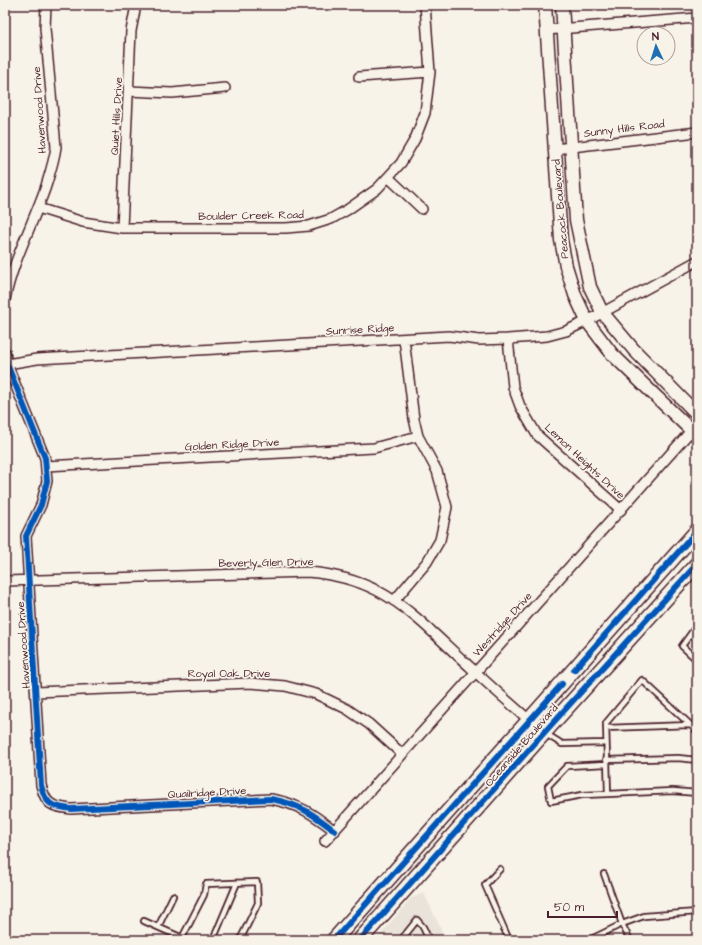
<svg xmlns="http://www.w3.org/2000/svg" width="702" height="945" font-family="'Architects Daughter',sans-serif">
	<rect width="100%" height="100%" fill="#f7f3e8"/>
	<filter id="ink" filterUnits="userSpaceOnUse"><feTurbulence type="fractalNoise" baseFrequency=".025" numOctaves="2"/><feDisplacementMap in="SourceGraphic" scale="8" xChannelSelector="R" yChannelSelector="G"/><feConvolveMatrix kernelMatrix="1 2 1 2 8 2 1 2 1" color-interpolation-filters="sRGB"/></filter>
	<g filter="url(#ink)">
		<path fill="#eae3da" d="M424 893 446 940H376L411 898Z"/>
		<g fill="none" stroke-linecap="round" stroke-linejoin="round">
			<defs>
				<path id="lane" d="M697 625 682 646 697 660
					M606 728 690 725
					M697 731 642 680 606 723 608 794 673 791 697 793
					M546 734 562 744 606 743
					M606 760 678 758 697 760
					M606 764 567 766 548 786 551 801 582 795 608 794
					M500 869 485 885 509 940
					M604 874 622 924 630 940
					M144 921 187 940
					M158 927 173 896
					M181 940 204 895 206 884 257 882 258 903 240 940
					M213 940 237 883
					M401 940 417 920 423 927 429 940
					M589 940 622 924 644 916 697 912"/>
				<path id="street" d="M546 30 697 18
					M359 77 430 72
					M129 91 172 93 225 88
					M555 149 697 132
					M388 177 422 209
					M38 208 83 222 122 228H286L309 226 331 219 347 210 377 189 401 163 415 139 425 113 430 72 425 5
					M122 228 131 31 136 5
					M5 300C12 262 33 224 46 186 50 173 54 161 56 147L45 28 46 5
					M508 339 513 387 520 406 537 435 621 510
					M5 352 7 364 45 458 47 481 41 505 26 536 41 785C46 806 52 806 71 809L271 799C299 804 313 814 335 831
					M7 364 37 359 449 336 479 340 508 339 547 336 566 331 587 321 697 261
					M46 466 374 448 418 436
					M5 581 308 572C331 574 357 580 378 591 412 609 440 640 469 666 493 689 519 711 544 733
					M394 601 427 562 440 540 447 507 437 471 418 436 414 419 404 339
					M36 692 250 683 285 686 316 694 347 709 369 724 402 754
					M325 841 697 424"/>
				<path id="secondary" d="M545 5 561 240 566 266 575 295 587 321 612 354 697 436
					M562 5 576 220 590 287 602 312 634 350 697 414"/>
				<path id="primary" d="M334 940 697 531
					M360 940 550 726 697 564"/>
			</defs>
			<use href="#lane" stroke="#4a1f2b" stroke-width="8"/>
			<use href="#street" stroke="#4a1f2b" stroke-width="12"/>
			<use href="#secondary" stroke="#4a1f2b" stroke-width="15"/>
			<use href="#primary" stroke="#4a1f2b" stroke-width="17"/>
			<use href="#lane" stroke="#f7f3e8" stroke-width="4.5"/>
			<use href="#street" stroke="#f7f3e8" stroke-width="9"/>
			<use href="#secondary" stroke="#f7f3e8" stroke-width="12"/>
			<use href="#primary" stroke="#f7f3e8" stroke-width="14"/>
			<defs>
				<path id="cycleway" d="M5 352 7 364 45 458 47 481 41 505 26 536 41 785C46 806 52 806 71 809L271 799C299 804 313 814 335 831
					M574 670 697 531
					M334 940 562 684
					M360 940 550 726 697 564"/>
			</defs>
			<use href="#cycleway" stroke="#f7f3e8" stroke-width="8"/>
			<use href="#cycleway" stroke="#0057b8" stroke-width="6"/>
		</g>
	</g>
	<g text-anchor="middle" stroke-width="3.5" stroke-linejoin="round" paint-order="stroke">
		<g font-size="11" fill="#4a1f2b" stroke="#f7f3e8">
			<text transform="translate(39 110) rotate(-94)" y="4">Havenwood Drive</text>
			<text transform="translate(116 116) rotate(-87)" y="4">Quiet Hills Drive</text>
			<text transform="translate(624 128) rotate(-7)" y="4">Sunny Hills Road</text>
			<text transform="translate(560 209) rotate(-95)" y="4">Peacock Boulevard</text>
			<text transform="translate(251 215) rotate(-1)" y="4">Boulder Creek Road</text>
			<text transform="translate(360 329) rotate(-3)" y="4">Sunrise Ridge</text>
			<text transform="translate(232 444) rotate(-3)" y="4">Golden Ridge Drive</text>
			<text transform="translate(585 461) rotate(43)" y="4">Lemon Heights Drive</text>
			<text transform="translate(266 562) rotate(-1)" y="4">Beverly Glen Drive</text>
			<text transform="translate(502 624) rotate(-48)" y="4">Westridge Drive</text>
			<text transform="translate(23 645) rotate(-94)" y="4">Havenwood Drive</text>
			<text x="229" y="677">Royal Oak Drive</text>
			<text transform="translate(521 745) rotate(-49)" y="4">Oceanside Boulevard</text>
			<text transform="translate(207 792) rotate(-3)" y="4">Quailridge Drive</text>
		</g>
	</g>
	<rect width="702" height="945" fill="none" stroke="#f7f3e8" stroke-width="20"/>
	<rect x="10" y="10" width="682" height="925" fill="none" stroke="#4a1f2b" stroke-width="1.5" filter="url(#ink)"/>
	<g transform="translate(656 46) rotate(356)"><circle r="19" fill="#f7f3e8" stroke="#b29e9c"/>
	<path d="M0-3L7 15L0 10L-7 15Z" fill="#1f6fb2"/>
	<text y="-6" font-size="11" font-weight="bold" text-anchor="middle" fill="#4a1f2b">N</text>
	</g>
	<path d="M548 911v6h69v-6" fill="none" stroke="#4a1f2b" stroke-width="2"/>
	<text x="554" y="911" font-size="12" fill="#4a1f2b" stroke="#f7f3e8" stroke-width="3" paint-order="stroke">50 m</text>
</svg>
